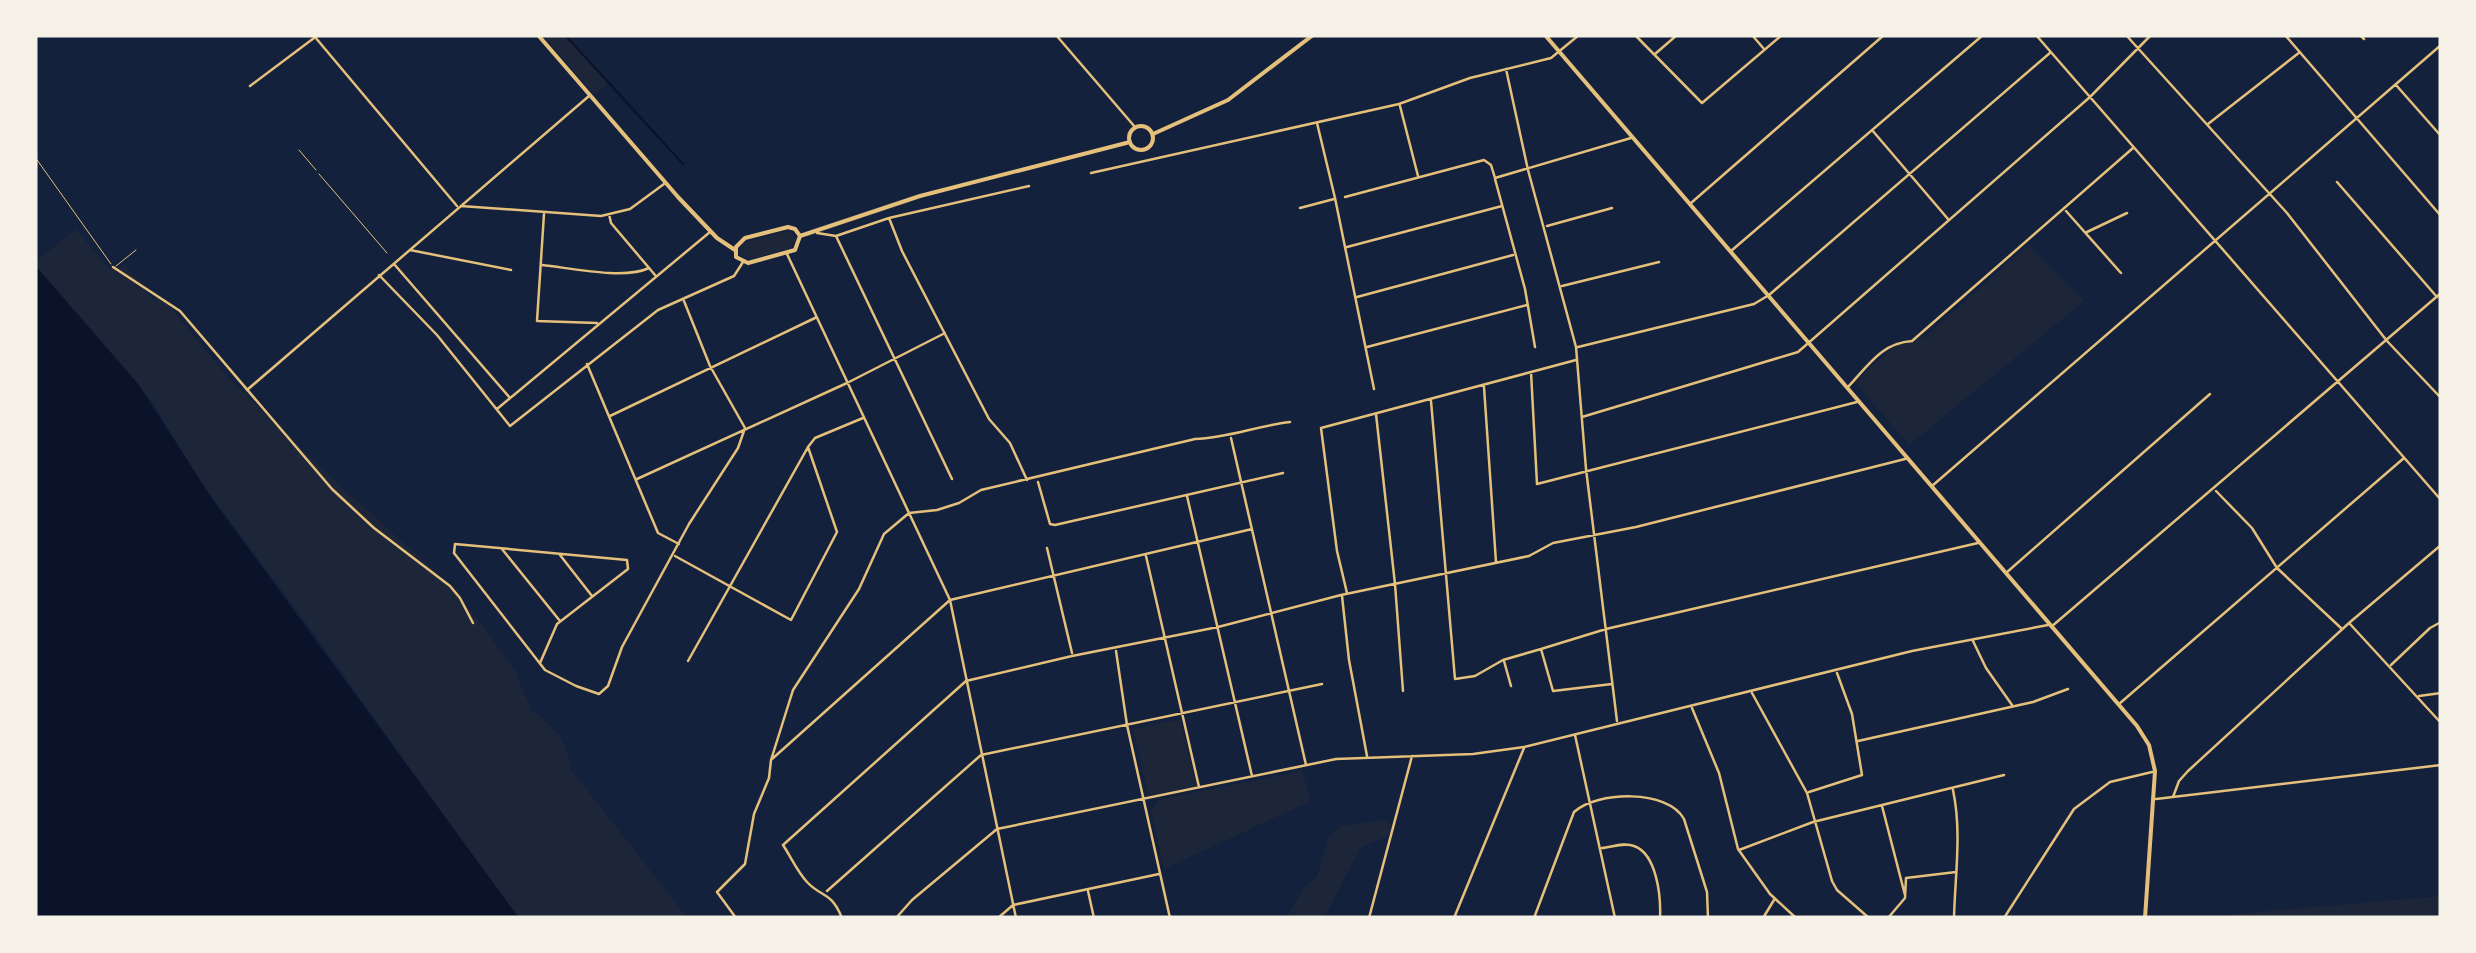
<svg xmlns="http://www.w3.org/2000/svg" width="2476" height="953" font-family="'IBM Plex Sans',sans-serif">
	<rect width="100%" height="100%" fill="#14213d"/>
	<path fill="#1d2539" d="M543 35H568L610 83 594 95Z
		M76 229 107 267 118 270 125 265 153 299 160 295 228 377 339 485 435 571 478 619 515 671 533 714 536 712 560 736 571 762 569 767 683 912V918H516L316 636 202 484 151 400 100 350 35 273V262Z
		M787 231 792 232 796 239 791 248 751 259 741 255 739 249 746 242Z
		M2028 245 2084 301 1909 445 1855 382 1893 347 1926 336Z
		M1180 719 1197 787 1149 799 1133 729Z
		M1302 771 1311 801 1164 869 1151 813 1158 800Z
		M1383 820 1391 824 1390 835 1360 848 1324 918H1287L1304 887 1317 877 1329 836 1341 826Z
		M2441 896V918H2234L2235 914Z"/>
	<path fill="#0b132b" d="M35 265 139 385 211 497 519 918H35Z"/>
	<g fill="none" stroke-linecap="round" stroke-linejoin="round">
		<path stroke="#0b132b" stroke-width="2.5" d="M565 35 683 164"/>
		<path stroke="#e5c07b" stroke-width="1" d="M299 150 316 170
			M35 157 111 264
			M319 174 387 253
			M116 266 136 250"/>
		<path stroke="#e5c07b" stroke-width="2.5" d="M1056 35 1135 127
			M1635 35 1702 103 1782 35
			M1752 35 1764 49
			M2036 35 2441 500
			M2126 35 2287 213 2387 341 2441 398
			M2285 35 2441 216
			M2360 35 2364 39
			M315 37 457 206
			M1655 54 1677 35
			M1506 69 1528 170 1576 347 1586 469 1617 721
			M2396 85 2441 136
			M250 86 318 35
			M1400 106 1418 176
			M1317 123 1335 198 1374 389
			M2208 124 2300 52
			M1872 130 1948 219
			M1091 173 1399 104 1470 78 1551 58 1579 35
			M1495 179 1525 289 1535 347
			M2337 182 2437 297
			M1345 197 1484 160 1491 165 1495 178 1631 138
			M1691 203 1884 35
			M461 206 601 216 630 209 664 184
			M1300 208 1334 199
			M2066 211 2121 273
			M544 214 537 321 597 323
			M609 214 611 223 655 275
			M889 218 902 251 989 419 1010 443 1027 480
			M1547 226 1612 208
			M2087 232 2127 213
			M817 233 836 236 889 218 1029 186
			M836 236 952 479
			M1347 247 1502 206
			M410 250 511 270
			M1731 251 1983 35
			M787 254 950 600 1016 918
			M394 264 510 398
			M542 265C571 268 624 280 649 268
			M113 267 180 311 332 489 374 528 450 586 460 598 473 623
			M379 275 437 335 510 426 658 310 734 276 743 262
			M1562 286 1659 262
			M1357 297 1513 255
			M684 301 710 366 745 428
			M1367 347 1527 305
			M1578 347 1754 304 1769 295 2051 52
			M587 364 658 533 679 544
			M1531 372 1537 484 1857 402
			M1484 387 1496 562
			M1847 388C1868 366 1881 343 1912 341L2133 148
			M247 390 589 96
			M1431 401 1455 679 1475 676 1503 660 1541 649
			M497 409 710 232
			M1376 414 1395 584 1403 691
			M610 416 815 318
			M1582 417 1798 352 2090 97 2151 35
			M1231 438 1306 765
			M637 479 847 383 945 333
			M1038 482 1050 524 1055 525 1283 473
			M1932 486 2441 45
			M2216 491 2252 528 2277 568 2341 628
			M1187 496 1252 776
			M1047 548 1072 653
			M502 549 560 621
			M560 555 592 596
			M675 556 791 620 837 532 808 447
			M1146 556 1199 787
			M2006 573 2210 394
			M1347 593 1337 551 1321 428 1576 360
			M1342 596 1349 660 1367 756
			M2350 624 2441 723
			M2051 627 2441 293
			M1973 641 1986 668 2012 705
			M1116 651 1127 725 1170 918
			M688 661 808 447 815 438 863 418
			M1504 661 1511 686
			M540 663 557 624 628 569 627 560 455 544 454 553 545 670 576 686 599 694 608 686 622 647 689 524 738 448 745 428
			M2391 665 2430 628 2441 622
			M1612 684 1553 691 1541 649 1606 629 1978 543
			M1752 693 1807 793 1832 881 1837 890 1869 918
			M2419 696 2441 693
			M2119 704 2404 458
			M1692 708 1719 773 1738 849 1770 894 1796 918
			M1575 735 1615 918
			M1858 741 2033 702 2068 689
			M772 759 950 600 1252 529
			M1953 790C1962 832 1955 876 1954 918
			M1809 792 1862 775 1852 714 1837 673
			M2173 797 2179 781 2188 771 2349 623 2441 545
			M2156 799 2441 765
			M1882 806 1905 895
			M1602 848C1612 847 1624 842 1634 846 1657 854 1661 897 1660 918
			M1739 850 1813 822 2004 775
			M827 891 981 755 1322 684
			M1088 891 1094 918
			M736 918 717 892 745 864 754 814 769 778 771 760 793 690 859 589 884 534 909 513 937 510 959 503 981 490 1195 439C1228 438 1256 426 1290 422
			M842 918C831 891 822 898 807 882 797 871 791 857 783 845L966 681 1072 656 1218 627 1341 595 1529 556 1553 543 1636 527 1905 459
			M896 918 912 900 997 829 1336 759 1473 754 1524 747 1912 651 2048 625
			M998 918 1013 905 1159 874
			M1369 918 1412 756
			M1454 918 1524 748
			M1534 918 1574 812C1597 791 1668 789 1684 819L1707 892 1708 918
			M1763 918 1774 900
			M1888 918 1905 898 1906 878 1956 872
			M2004 918 2074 809 2110 782 2152 772"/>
		<path stroke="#e5c07b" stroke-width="4" d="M538 35 678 197 717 238 735 250
			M1129 138a12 12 0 1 1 24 0a12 12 0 1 1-24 0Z
			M1153 134 1228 100 1313 35
			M788 227 795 229 800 236 795 250 748 263 736 257V247L745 238Z
			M800 236 920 196 1130 142"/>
		<path stroke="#e5c07b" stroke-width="4" d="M1545 35 2137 726 2149 745 2155 771 2145 918"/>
	</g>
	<rect width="2476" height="953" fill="none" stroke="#f6f1e7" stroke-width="75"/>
</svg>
